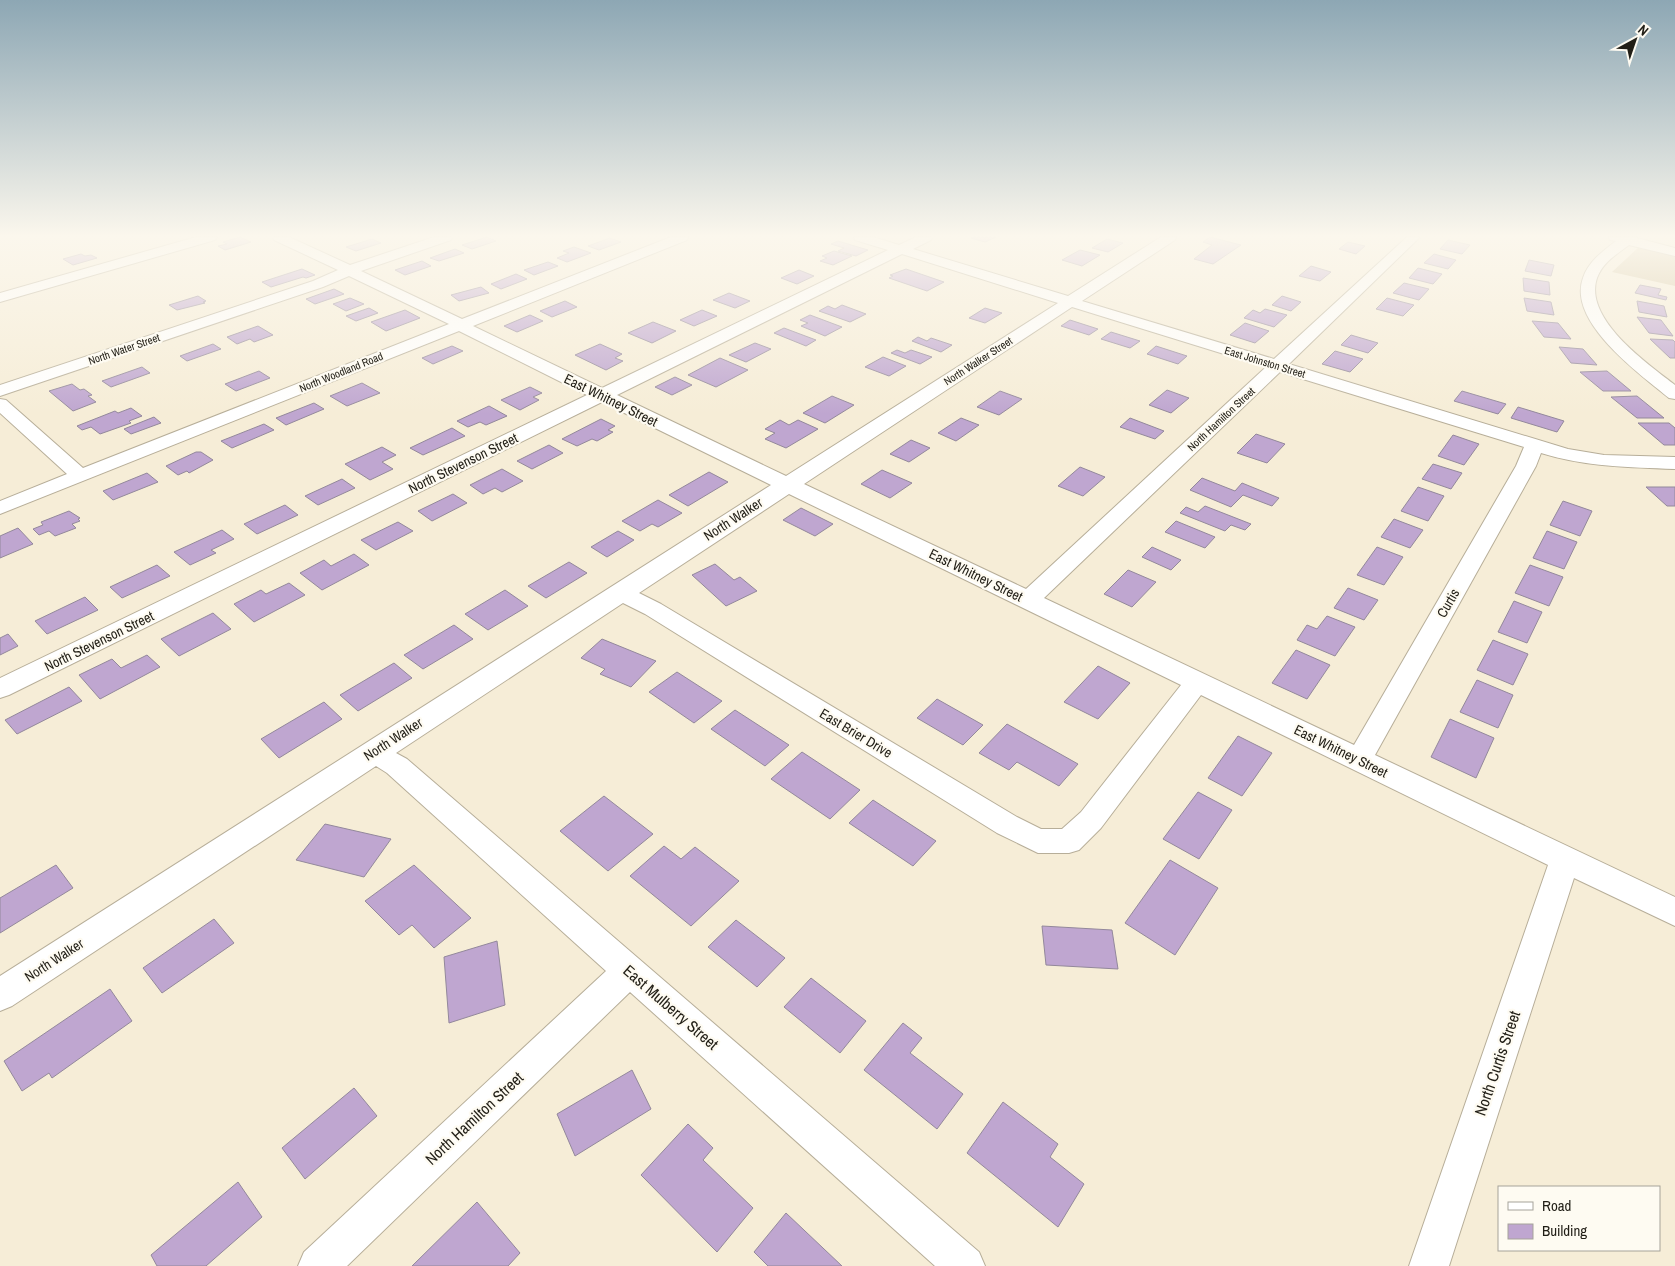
<svg xmlns="http://www.w3.org/2000/svg" width="1675" height="1266" font-family="'Archivo Narrow',sans-serif">
	<rect width="100%" height="100%" fill="#f6edd7"/>
	<path fill="#d5c6a2" d="M1640 246 1675 255V286L1612 272Z"/>
	<path fill="#bfa6d0" stroke="#93889b" d="M240 237 251 242 225 250 218 246 227 244 223 242Z
		M487 237 496 241 472 249 462 245Z
		M974 237H996L985 242 971 238Z
		M1210 237 1241 245 1213 264 1194 259 1212 245 1203 242Z
		M610 238 621 242 599 250 588 246Z
		M372 239 381 243 356 251 346 247Z
		M1107 239 1123 243 1108 252 1092 248Z
		M1448 240 1470 245 1462 254 1440 249Z
		M838 241 868 250 856 256 838 251 844 248 831 244Z
		M1348 242 1365 246 1356 254 1339 249Z
		M574 247 591 253 567 262 557 258 569 253 563 251Z
		M455 249 464 253 439 261 430 258Z
		M1080 250 1100 255 1082 266 1062 260Z
		M834 251 852 256 833 265 820 261 827 258 822 256Z
		M81 254 85 256 91 255 97 258 73 265 63 259Z
		M1434 254 1456 260 1448 269 1424 263Z
		M1529 260 1554 265 1551 276 1525 271Z
		M422 261 431 266 405 275 395 270Z
		M548 262 558 266 534 275 524 270Z
		M1311 266 1331 272 1320 281 1299 276Z
		M1418 268 1442 274 1433 284 1409 278Z
		M302 269 315 275 306 278 303 277 271 287 262 282Z
		M906 269 944 282 927 291 889 278 893 276 890 275Z
		M799 270 814 276 797 284 781 278Z
		M516 274 527 279 501 289 491 284Z
		M1523 278 1549 282 1550 295 1524 291Z
		M1404 283 1429 289 1419 300 1393 293Z
		M1640 285 1661 289 1658 295 1667 297 1666 300 1635 293Z
		M481 287 489 293 459 301 451 295Z
		M334 289 344 294 315 304 306 299Z
		M729 293 750 301 735 308 713 300Z
		M198 296 206 301 203 302 205 303 177 310 169 305Z
		M1282 296 1301 302 1291 311 1272 305Z
		M350 298 364 304 346 311 333 304Z
		M1387 298 1414 305 1403 316 1376 309Z
		M1524 298 1551 302 1554 315 1527 311Z
		M565 301 577 307 552 317 540 311Z
		M1637 301 1664 306 1667 317 1639 312Z
		M842 305 866 314 850 322 819 311 828 306 835 309Z
		M369 308 378 313 356 321 346 316Z
		M985 308 1002 313 985 323 969 318Z
		M1265 309 1287 315 1274 327 1244 318 1253 310 1260 313Z
		M405 310 420 318 386 331 371 322Z
		M702 310 717 316 694 326 680 320Z
		M530 315 543 321 517 332 504 326Z
		M810 315 842 327 825 336 801 326 808 323 800 320Z
		M1637 317 1661 320 1673 336 1649 333Z
		M1070 320 1098 329 1089 335 1061 326Z
		M1532 321 1558 323 1571 339 1544 337Z
		M653 322 676 331 652 343 628 333Z
		M1245 323 1269 331 1255 343 1230 335Z
		M258 326 273 335 254 342 250 339 237 344 227 337Z
		M784 328 816 340 806 346 774 333Z
		M1111 332 1140 341 1130 348 1101 339Z
		M1351 335 1378 343 1368 353 1341 345Z
		M918 337 927 341 931 338 952 345 941 352 912 341Z
		M1650 339 1673 340 1675 342V358H1670Z
		M755 343 771 349 746 362 729 355Z
		M213 344 221 349 187 361 180 356Z
		M600 344 622 354 615 358 623 361 606 370 575 355Z
		M452 346 463 351 433 364 422 358Z
		M1156 346 1187 356 1178 364 1147 354Z
		M1559 347 1583 349 1597 365 1571 363Z
		M897 350 905 353 911 350 932 357 920 364 891 353Z
		M1335 351 1363 359 1350 372 1322 364Z
		M883 357 906 366 889 376 865 367Z
		M720 358 748 370 716 387 688 375Z
		M142 367 150 373 111 387 102 381Z
		M259 371 270 378 236 391 225 384Z
		M1607 371 1631 391H1603L1580 372Z
		M675 377 692 385 672 395 655 387Z
		M362 383 380 393 347 406 330 396Z
		M72 384 80 390 84 389 92 395 88 396 96 402 73 411 49 391Z
		M530 387 542 393 533 397 539 400 520 410 501 400Z
		M1167 390 1189 398 1171 413 1149 405Z
		M1000 391 1022 399 999 415 977 407Z
		M1462 391 1506 404 1498 414 1454 401Z
		M832 396 854 405 825 423 803 413Z
		M1637 396 1664 418H1637L1611 397Z
		M314 403 324 409 286 425 276 418Z
		M489 406 507 416 486 425 480 422 468 427 457 421Z
		M1518 407 1564 421 1557 432 1511 418Z
		M131 408 142 416 129 421 131 423 100 434 91 427 82 430 77 426 115 411 118 413Z
		M154 417 161 423 131 434 124 429Z
		M961 418 979 425 956 441 938 433Z
		M1130 418 1164 431 1155 439 1120 427Z
		M601 419 615 426 608 430 613 432 597 441 592 439 577 446 562 439Z
		M780 420 789 425 798 420 818 429 786 448 765 439 775 433 765 429Z
		M1638 423H1669L1675 428V445H1664Z
		M264 424 274 430 232 448 221 441Z
		M452 428 465 436 423 455 410 448Z
		M1256 434 1285 444 1267 463 1237 453Z
		M1453 435 1479 444 1464 465 1438 456Z
		M911 440 930 448 909 462 890 454Z
		M549 445 563 453 532 469 517 461Z
		M382 447 396 455 382 462 393 469 370 480 345 464Z
		M196 452H201L213 460 189 473 187 471 178 475 166 466Z
		M1433 464 1462 473 1451 489 1422 479Z
		M1080 467 1105 477 1083 496 1058 486Z
		M502 469 523 481 502 492 495 488 483 494 470 485Z
		M882 470 912 483 890 498 861 484Z
		M709 472 728 482 688 506 669 495Z
		M147 473 158 482 113 500 103 491Z
		M1202 478 1235 491 1242 483 1279 498 1272 506 1243 495 1231 507 1190 490Z
		M342 479 355 488 318 505 305 496Z
		M1418 487 1444 496 1428 521 1401 511Z
		M1646 487H1675V506H1667Z
		M453 494 467 503 432 521 418 511Z
		M658 500 682 513 658 527 652 524 640 531 622 521Z
		M1563 501 1592 511 1580 536 1550 525Z
		M285 505 298 515 257 534 244 524Z
		M1205 506 1251 524 1245 530 1231 525 1225 531 1180 513 1186 507 1198 512Z
		M801 508 833 524 815 536 783 520Z
		M69 511 80 518 78 519 80 521 72 524 76 528 55 536 49 531 39 535 33 529 43 525 41 522Z
		M1394 519 1423 530 1410 548 1381 537Z
		M1176 521 1215 537 1205 548 1165 532Z
		M398 522 413 531 376 550 361 540Z
		M18 528 33 544 0 558V536Z
		M222 530 234 539 211 550 216 553 190 565 174 552Z
		M618 531 634 540 607 557 591 547Z
		M1547 531 1577 542 1564 569 1533 558Z
		M1152 547 1181 560 1171 570 1142 557Z
		M1377 547 1403 557 1384 585 1357 575Z
		M354 554 369 565 322 590 300 573 324 560 331 566Z
		M569 562 587 573 546 598 528 586Z
		M715 564 734 580 740 577 757 591 726 606 692 575Z
		M157 565 170 576 122 598 110 587Z
		M1530 565 1563 577 1549 606 1515 593Z
		M1128 570 1156 582 1132 607 1104 594Z
		M289 583 305 595 254 622 234 604 261 590 266 594Z
		M1348 588 1378 600 1364 620 1334 608Z
		M505 590 528 606 488 630 465 614Z
		M85 597 98 610 47 634 35 621Z
		M1514 601 1542 612 1527 643 1498 632Z
		M213 613 231 629 179 656 161 639Z
		M1327 616 1355 627 1335 656 1297 640 1307 625 1317 629Z
		M454 625 473 639 423 669 404 655Z
		M8 634 18 646 0 655V638Z
		M602 639 656 661 631 687 600 674 605 669 581 658Z
		M1493 640 1528 654 1513 685 1477 670Z
		M1296 650 1330 665 1307 699 1272 683Z
		M147 655 160 667 100 699 79 675 112 659 121 668Z
		M394 663 412 678 358 711 340 695Z
		M1098 666 1130 683 1098 719 1064 702Z
		M677 672 722 701 694 723 649 692Z
		M1477 680 1513 695 1498 728 1460 712Z
		M69 687 82 701 17 734 5 720Z
		M937 699 983 725 963 745 917 718Z
		M324 702 342 719 279 758 261 739Z
		M735 710 789 745 765 766 711 729Z
		M1450 719 1494 738 1476 778 1431 757Z
		M1007 724 1078 764 1059 786 1017 762 1009 770 979 753Z
		M1238 736 1272 753 1242 796 1208 778Z
		M802 752 860 790 830 819 771 779Z
		M1198 792 1232 810 1199 859 1163 839Z
		M604 796 653 834 608 871 560 831Z
		M873 800 936 841 913 866 849 823Z
		M325 824 391 839 364 877 296 860Z
		M664 846 681 859 695 847 739 881 691 926 630 876Z
		M1170 860 1218 888 1175 955 1125 923Z
		M56 865 73 888 0 933V898Z
		M414 865 471 918 434 948 412 925 399 935 365 901Z
		M214 919 234 943 162 993 143 968Z
		M736 920 785 958 757 987 708 947Z
		M1042 926 1112 930 1118 969 1046 965Z
		M497 941 505 1005 449 1023 444 957Z
		M811 978 866 1021 840 1053 784 1007Z
		M110 989 132 1021 52 1078 49 1073 22 1091 4 1061Z
		M903 1023 922 1038 910 1053 963 1094 937 1129 864 1070Z
		M632 1070 651 1109 575 1156 557 1114Z
		M354 1088 377 1116 305 1179 282 1148Z
		M1003 1102 1058 1144 1050 1157 1084 1184 1058 1227 967 1153Z
		M688 1124 713 1148 703 1160 753 1208 717 1252 641 1175Z
		M238 1182 262 1217 206 1266H157L151 1255Z
		M477 1202 520 1253 508 1266H412Z
		M786 1213 842 1266H768L754 1252Z"/>
	<g fill="none" stroke-linecap="round" stroke-linejoin="round">
		<defs>
			<path id="minor" d="M196 237H217L215 240 0 302V293Z
				M273 237H289L350 265 434 237H452L451 240 361 271 462 319 671 237H688L687 240 473 326 602 388 888 250 855 240 854 237H873L899 245 916 237H932L931 240 913 249 1068 296 1161 237H1176L1175 240 1082 301 1274 359 1407 237H1420L1289 364 1568 449 1604 455 1675 457V469C1627 467 1587 467 1541 453L1536 466 1375 755 1675 897V926L1574 878 1449 1266H1409L1548 865 1201 695 1101 828 1079 850 1069 853H1038L997 833 645 614 623 603 396 753 407 759 979 1252 985 1266H935L630 992 347 1266H298L304 1252 606 971 387 773 376 766 12 1006 0 1011V976L771 485 602 402 9 695 0 698V678L587 395 459 331 0 514V501L67 474 0 413V399L6 400 83 468 449 324 349 276 323 287 0 396V385L313 281 338 270 274 240ZM902 254 1058 303 786 476 617 395ZM1072 307 1266 367 1026 589 804 484ZM1280 372 1524 447 1516 466 1354 745 1044 598ZM789 494 1181 685 1081 812 1062 829H1041L1017 817 661 604 639 593Z
				M1609 237H1637V238L1675 248V256L1629 245C1617 254 1603 262 1597 278 1583 319 1648 364 1675 385V399L1669 398C1640 374 1567 322 1583 278 1588 262 1603 251 1616 241L1610 240Z"/>
		</defs>
		<use href="#minor" stroke="#b7ae99" stroke-width="2"/>
		<use href="#minor" fill="#fff" fill-rule="evenodd"/>
	</g>
	<linearGradient id="sky" x2="0" y2="1"><stop stop-color="#8da7b4"/><stop offset="0.57" stop-color="#fbf7ed"/><stop offset="1" stop-color="#fbf7ed" stop-opacity="0"/></linearGradient>
	<rect width="1675" height="414" fill="url(#sky)"/>
	<g text-anchor="middle" stroke-width="4.5" stroke-linejoin="round" paint-order="stroke">
		<g font-size="11" fill="#211e16" stroke="#fefbf2">
			<text transform="translate(124 349) rotate(-19)" y="4">North Water Street</text>
			<text transform="translate(978 361) rotate(-33)" y="4">North Walker Street</text>
			<text transform="translate(1265 362) rotate(17)" y="4">East Johnston Street</text>
			<text transform="translate(341 372) rotate(-22)" y="4">North Woodland Road</text>
			<text transform="translate(1221 419) rotate(-43)" y="4">North Hamilton Street</text>
		</g>
		<g font-size="14" fill="#211e16" stroke="#fefbf2">
			<text transform="translate(611 400) rotate(26)" y="5">East Whitney Street</text>
			<text transform="translate(463 463) rotate(-26)" y="5">North Stevenson Street</text>
			<text transform="translate(733 519) rotate(-33)" y="5">North Walker</text>
			<text transform="translate(976 575) rotate(26)" y="5">East Whitney Street</text>
			<text transform="translate(1448 603) rotate(-60)" y="5">Curtis</text>
			<text transform="translate(99 641) rotate(-26)" y="5">North Stevenson Street</text>
			<text transform="translate(856 733) rotate(31)" y="5">East Brier Drive</text>
			<text transform="translate(393 739) rotate(-33)" y="5">North Walker</text>
			<text transform="translate(1341 751) rotate(26)" y="5">East Whitney Street</text>
			<text transform="translate(54 960) rotate(-33)" y="5">North Walker</text>
		</g>
		<g font-size="16" fill="#211e16" stroke="#fefbf2">
			<text transform="translate(671 1007) rotate(41)" y="6">East Mulberry Street</text>
			<text transform="translate(1497 1063) rotate(-71)" y="6">North Curtis Street</text>
			<text transform="translate(474 1118) rotate(-43)" y="6">North Hamilton Street</text>
		</g>
	</g>
	<rect x="1498" y="1186" width="162" height="65" fill="#fefbf2" stroke="#a6a39a"/>
	<rect x="1508" y="1202" width="25" height="8" fill="#ffffff" stroke="#a6a39a"/>
	<text x="1542" y="1211" font-size="15" fill="#211e16">Road</text>
	<rect x="1508" y="1224" width="25" height="15" fill="#bfa6d0" stroke="#a6a39a"/>
	<text x="1542" y="1236" font-size="15" fill="#211e16">Building</text>
	<g transform="translate(1635 40) rotate(40)" stroke="#fefbf2" stroke-width="4" paint-order="stroke">
	<path d="M0-4L9 19L0 12L-9 19Z" fill="#211e16"/>
	<text y="-8" font-size="14" font-weight="bold" text-anchor="middle" fill="#211e16">N</text>
	</g>
</svg>
